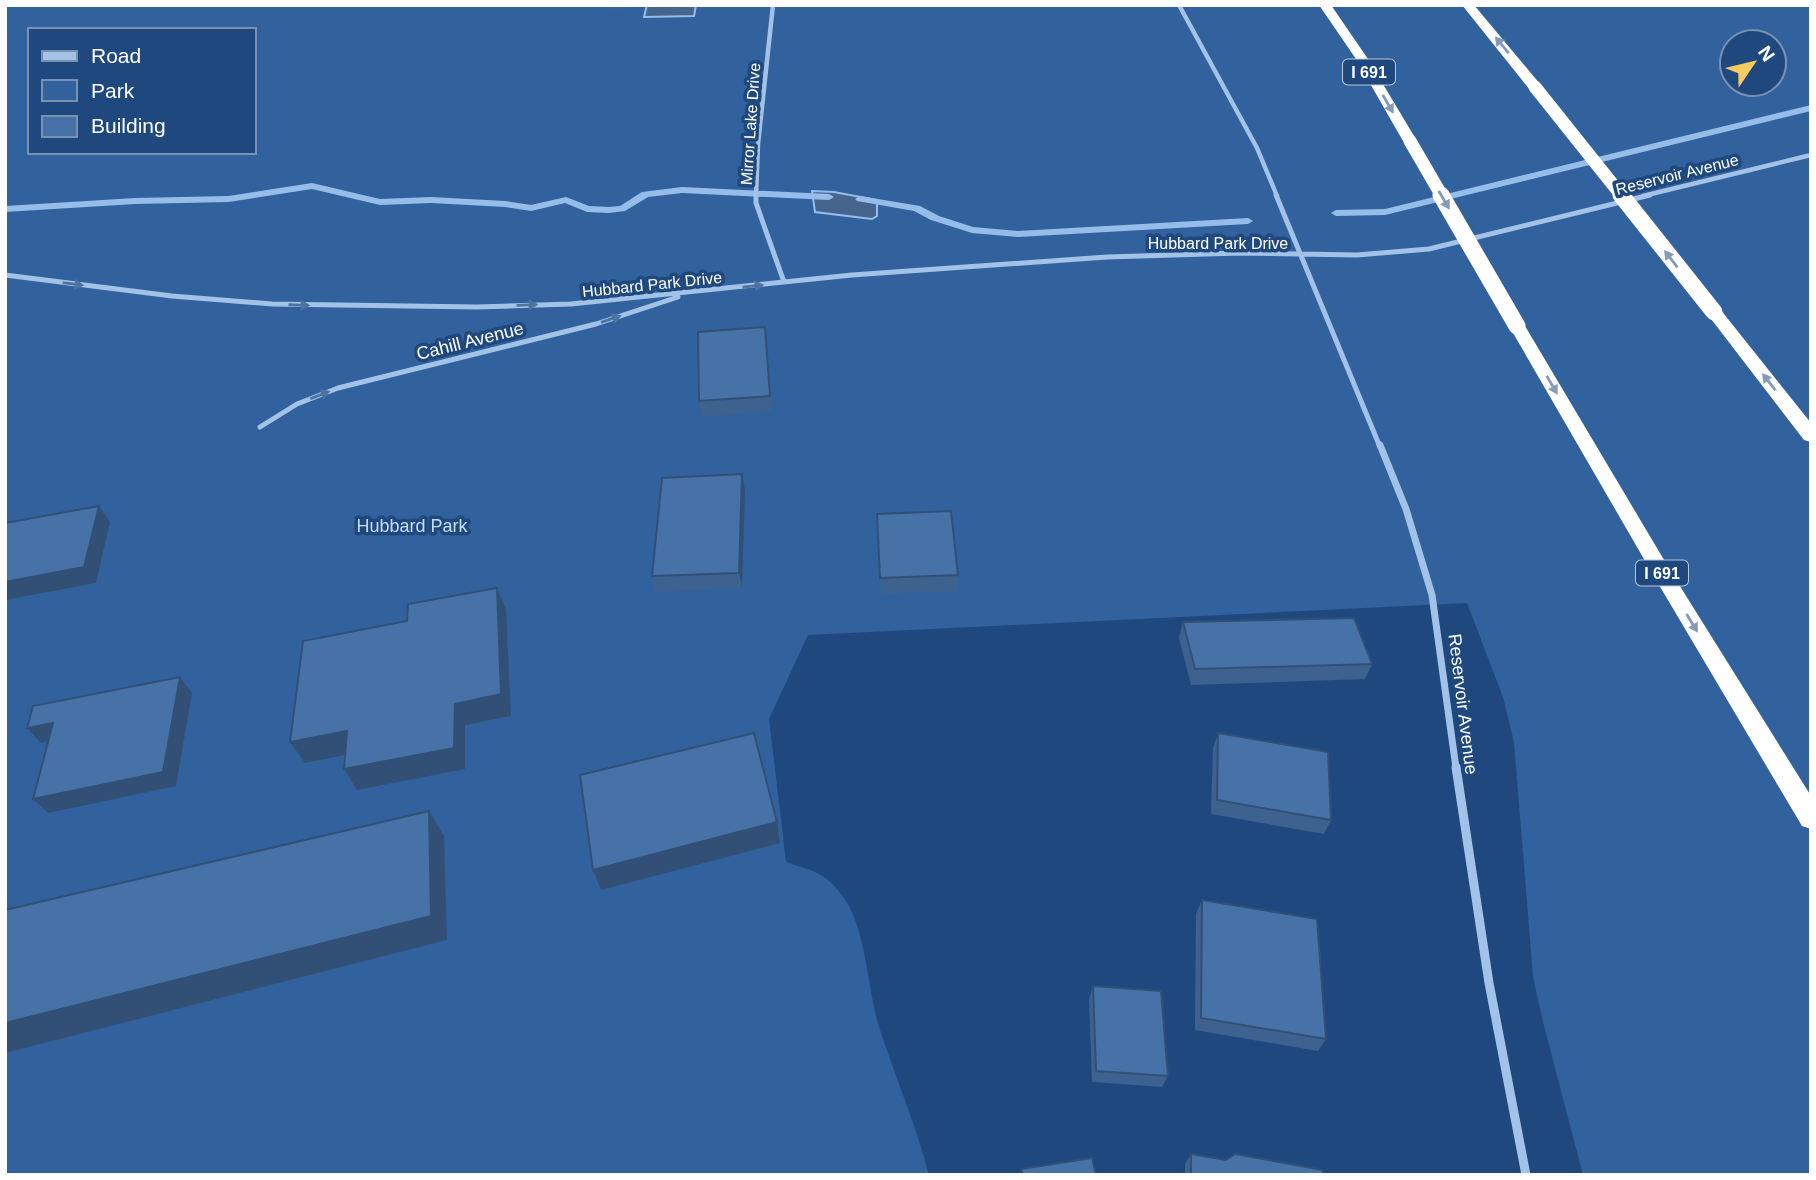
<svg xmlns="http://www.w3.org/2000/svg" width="1816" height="1180" font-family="Arial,sans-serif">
	<rect width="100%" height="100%" fill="#1f497e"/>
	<path fill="#32629d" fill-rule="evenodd" d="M5 5H1811V1175H1583L1542 1018 1533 976 1514 742 1503 697 1467 603 808 635 769 719 786 862C817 872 827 873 846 901 866 932 868 991 879 1027 895 1077 916 1124 929 1175H5ZM30 30H254V152H30ZM1732 42H1774V84H1732Z"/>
	<path fill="#46658c" stroke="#96bde9" stroke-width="2" d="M647 5H696L694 16 644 17Z
		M812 191 834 192 877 200V216L872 219 815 212Z"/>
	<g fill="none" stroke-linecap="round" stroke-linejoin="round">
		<path fill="#96bde9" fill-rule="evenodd" d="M1811 105V111L1385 215 1336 216 1331 213 1336 210 1385 209Z
			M312 183 380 199 431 197 505 201 531 205 566 197 589 206 609 207 620 206 642 192 682 187 829 194 834 197 829 200 682 193 648 197 625 211 609 213 587 212 565 203 531 211 505 207 431 203 380 205 312 189 229 202 135 204 5 212V206L135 198 229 196Z
			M860 196 920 206 939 216 973 227 1018 231 1248 218 1253 221 1248 224 1018 237 972 233 931 220 914 211 857 201 855 199Z"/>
		<path stroke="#a3c2e8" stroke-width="4.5" d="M1179 5 1257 148 1277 196
			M756 196 758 144 773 5
			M1643 196 1811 155"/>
		<path stroke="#a3c2e8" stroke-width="5" d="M756 195V203L784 282
			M1276 195 1380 447
			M5 275 172 296 272 304 477 307 571 304 852 275 1107 257 1240 253 1357 255 1429 249 1650 195
			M260 427 297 404 338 388 596 324 678 297"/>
		<path stroke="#a3c2e8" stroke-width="7" d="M1380 445 1406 509 1432 595 1456 768"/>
		<path stroke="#a3c2e8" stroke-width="9" d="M1456 767 1489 983 1526 1175"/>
		<path fill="#fff" fill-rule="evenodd" d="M1319 5H1331L1368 59 1417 141 1415 144H1405L1403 141 1356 59Z
			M1462 5H1474L1540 84V90H1530Z
			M1714 307 1720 309 1811 423V442L1804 440 1708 315 1706 312Z
			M1517 321 1525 326 1673 575 1811 796V829L1802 826 1659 585 1509 326Z"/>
		<path stroke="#fff" stroke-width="13" d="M1535 87 1622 196
			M1410 141 1442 196"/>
		<path stroke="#fff" stroke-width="17" d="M1441 195 1517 326
			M1621 195 1714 312"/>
	</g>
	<path fill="#3d6290" d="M605 5H629L628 9H606Z
		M765 327 772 411 702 417 699 401Z
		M742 474 745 490 742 588 655 592 652 576Z
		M877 530 958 575V591L881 594Z
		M1183 622 1372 664 1365 679 1191 685 1179 638Z
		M1218 733 1331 820 1324 834 1211 814 1213 748Z
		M1202 900 1326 1039 1318 1051 1195 1030 1196 914Z
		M1093 986 1168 1076 1162 1087 1092 1082 1089 999Z
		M1191 1154 1226 1160 1323 1175H1185V1164Z"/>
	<path fill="#325076" d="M742 474 745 490 742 588 739 573Z
		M99 506 110 522 96 583 5 600V582Z
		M497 588 506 610 511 716 465 725V769L357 790 344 769 455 704Z
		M180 677 192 693 176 786 48 813 33 799Z
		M53 723 67 738 41 743 27 728Z
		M347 731 360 752 305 763 290 742Z
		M429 811 444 836 447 940 5 1053V1023Z
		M777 822 780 843 601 890 593 870Z"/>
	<path fill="#4772a8" stroke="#325076" stroke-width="2" d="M765 327 770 396 699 401 698 332Z
		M742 474 739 573 652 576 662 478Z
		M99 506 84 567 5 582V523Z
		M951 511 958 575 880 578 877 514Z
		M497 588 501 694 455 704 454 748 344 769 347 731 290 742 303 641 407 621 408 604Z
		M1354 618 1372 664 1195 669 1183 622Z
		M180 677 163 772 33 799 53 723 27 728 33 706Z
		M754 733 777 822 593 870 580 775Z
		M1218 733 1328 752 1331 820 1217 800Z
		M429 811 431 916 5 1023V910Z
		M1202 900 1317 919 1326 1039 1201 1018Z
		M1093 986 1161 991 1168 1076 1096 1071Z
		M1191 1154 1226 1160 1235 1154 1323 1170V1175H1191Z
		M1092 1158 1096 1175H1023L1021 1169Z"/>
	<defs><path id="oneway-solid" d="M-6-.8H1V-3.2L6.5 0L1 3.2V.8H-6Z" transform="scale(1.75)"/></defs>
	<g fill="#849bb8">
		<use href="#oneway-solid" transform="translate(1502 45) rotate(-129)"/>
		<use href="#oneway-solid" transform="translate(1388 104) rotate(60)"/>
		<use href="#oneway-solid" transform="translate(1444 200) rotate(60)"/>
		<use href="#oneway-solid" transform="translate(1671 259) rotate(-128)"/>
		<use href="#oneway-solid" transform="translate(1769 382) rotate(-128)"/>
		<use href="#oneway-solid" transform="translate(1552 385) rotate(60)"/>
		<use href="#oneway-solid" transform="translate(1692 623) rotate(59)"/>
	</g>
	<g fill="#4d73a3">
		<use href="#oneway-solid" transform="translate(73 284) rotate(7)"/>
		<use href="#oneway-solid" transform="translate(753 286) rotate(-6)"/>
		<use href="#oneway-solid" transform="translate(299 305) rotate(2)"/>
		<use href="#oneway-solid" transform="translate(527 305) rotate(-2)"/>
		<use href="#oneway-solid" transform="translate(611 319) rotate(-19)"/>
		<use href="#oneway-solid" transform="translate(320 395) rotate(-21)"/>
	</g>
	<g text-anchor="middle" stroke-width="7" stroke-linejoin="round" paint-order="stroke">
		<g fill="#1f497e" stroke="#bcc8d8" stroke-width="2">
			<rect x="1343" y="59.5" width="52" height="25" rx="5"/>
			<rect x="1636" y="560.5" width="52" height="25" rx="5"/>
		</g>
		<g font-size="16" font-weight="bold" fill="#fff">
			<text x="1369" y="78">I 691</text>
			<text x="1662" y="579">I 691</text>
		</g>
		<g font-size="16" fill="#fff" stroke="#1f497e">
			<text transform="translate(750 124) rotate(-86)" y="6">Mirror Lake Drive</text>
			<text transform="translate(1677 174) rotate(-14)" y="6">Reservoir Avenue</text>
			<text x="1218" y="249">Hubbard Park Drive</text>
			<text transform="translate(652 284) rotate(-6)" y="6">Hubbard Park Drive</text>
		</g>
		<g font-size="18" fill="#fff" stroke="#1f497e">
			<text transform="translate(470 341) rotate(-14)" y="6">Cahill Avenue</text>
			<text transform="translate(1463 704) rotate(83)" y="6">Reservoir Avenue</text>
		</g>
		<g font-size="18" fill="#c6dcf6" stroke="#1f497e">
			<text x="412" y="532">Hubbard Park</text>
		</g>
	</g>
	<rect width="1816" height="1180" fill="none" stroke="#ffffff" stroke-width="14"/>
	<rect x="28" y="28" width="228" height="126" fill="#1f497e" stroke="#7992b2" stroke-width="2"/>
	<rect x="42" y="51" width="35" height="10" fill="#a3c2e8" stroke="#7992b2" stroke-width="2"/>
	<text x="91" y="63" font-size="21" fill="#ffffff">Road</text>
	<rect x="42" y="80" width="35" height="21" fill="#32629d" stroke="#7992b2" stroke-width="2"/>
	<text x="91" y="98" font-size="21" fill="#ffffff">Park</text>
	<rect x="42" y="116" width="35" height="21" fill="#4772a8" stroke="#7992b2" stroke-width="2"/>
	<text x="91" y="133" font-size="21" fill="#ffffff">Building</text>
	<g transform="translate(1753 63) rotate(55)"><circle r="33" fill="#1f497e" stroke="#7992b2" stroke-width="2"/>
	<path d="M0-5L12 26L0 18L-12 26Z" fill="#f6cb62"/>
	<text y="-10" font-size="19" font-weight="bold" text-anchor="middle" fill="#ffffff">N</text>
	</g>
</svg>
